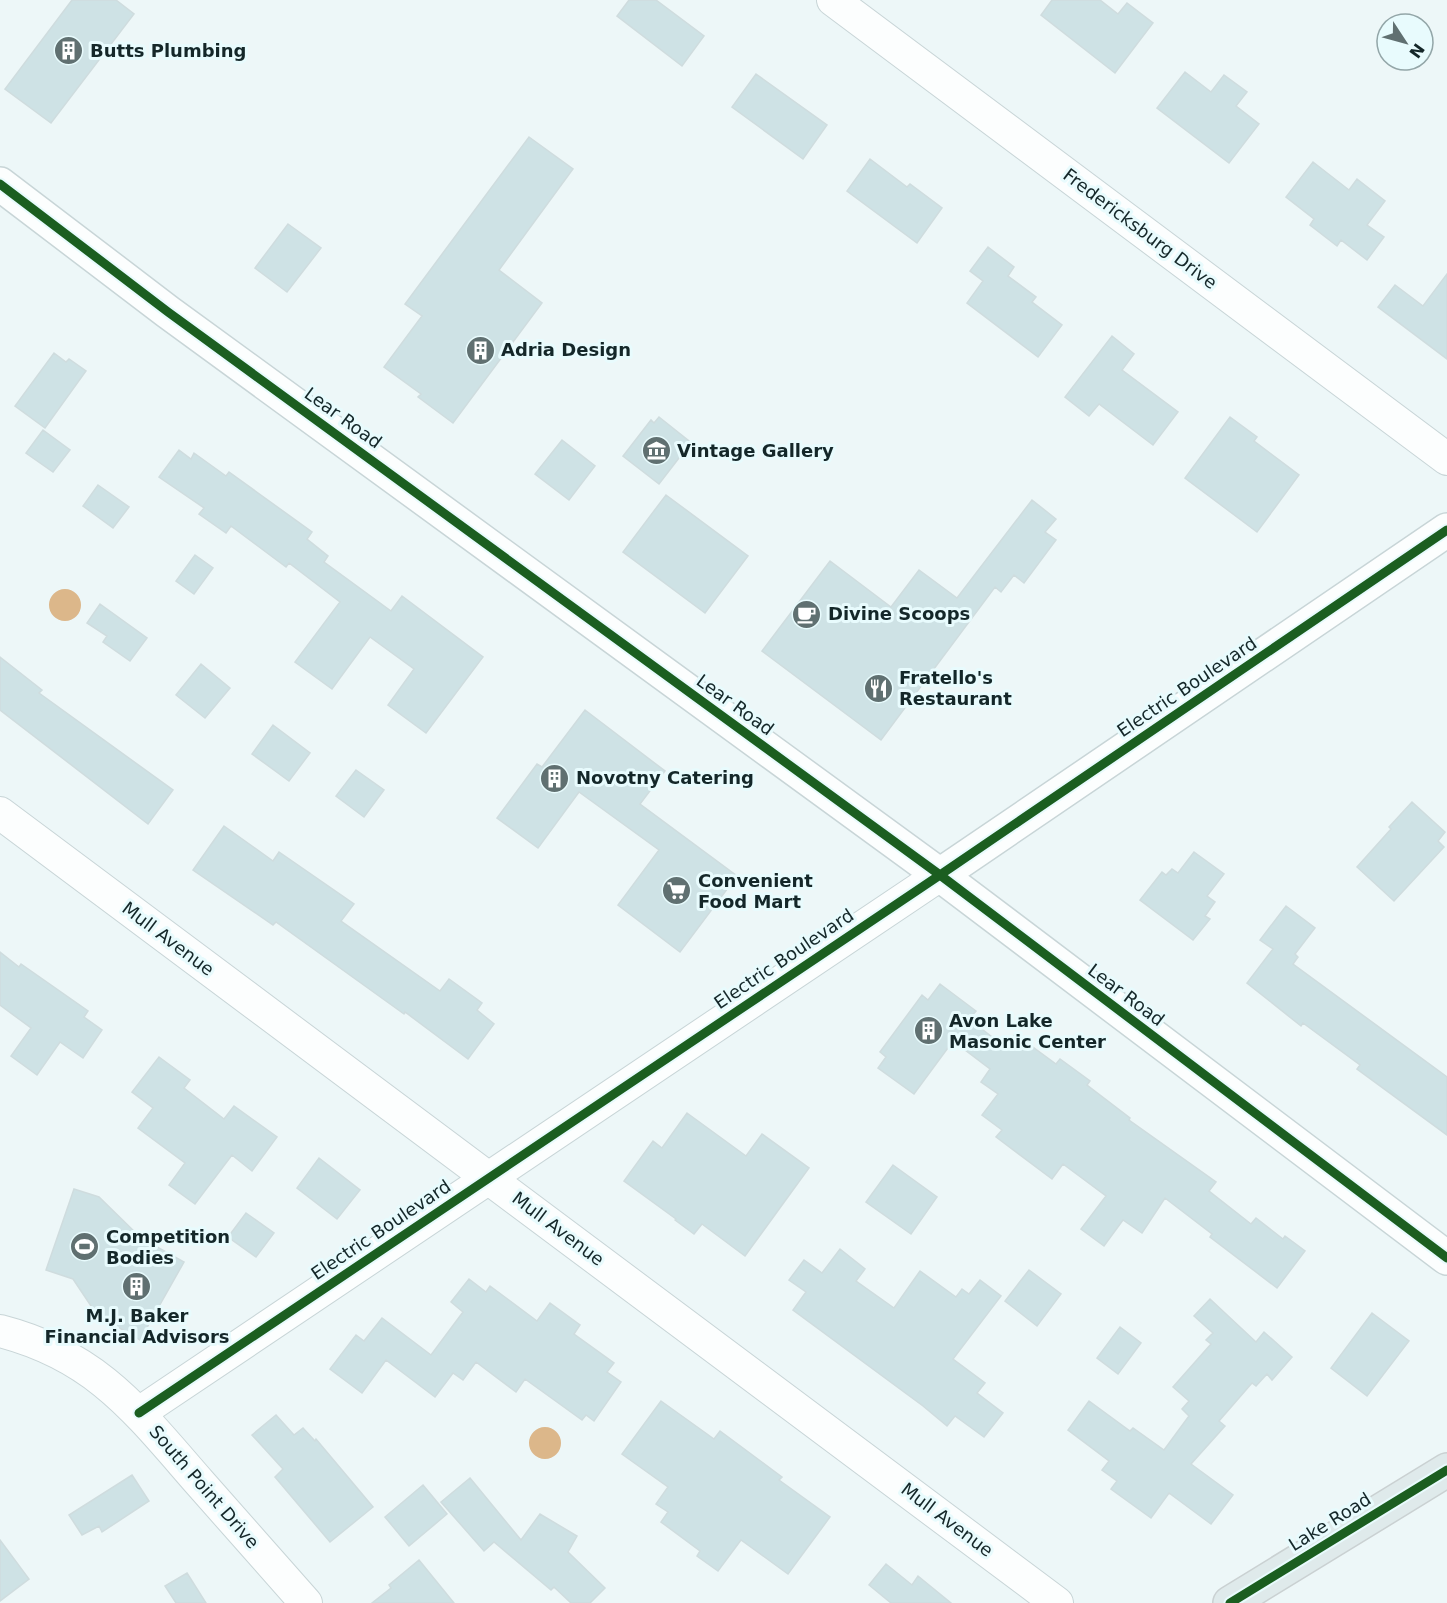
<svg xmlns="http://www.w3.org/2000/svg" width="1447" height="1603" font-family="'DejaVu Sans',sans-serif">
	<rect width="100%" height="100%" fill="#edf7f8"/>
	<path fill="#dcb78a" d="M49 605a16 16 0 1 1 32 0a16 16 0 1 1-32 0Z
		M529 1443a16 16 0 1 1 32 0a16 16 0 1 1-32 0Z"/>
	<path fill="#cee2e5" stroke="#cfdcde" stroke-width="1.5" d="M72 0H116L134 14 51 123 5 89Z
		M629 0H656L704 36 682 66 617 16Z
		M1052 0H1100L1118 14 1127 3 1153 23 1115 73 1041 15Z
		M1185 72 1211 92 1224 75 1247 92 1236 106 1259 124 1229 163 1157 108Z
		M756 74 827 125 803 159 732 107Z
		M529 137 573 169 499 270 542 303 453 423 418 397 421 394 384 367 422 316 405 304Z
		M870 159 907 187 910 184 942 208 917 243 847 191Z
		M1313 162 1349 190 1357 179 1385 201 1367 225 1384 237 1367 260 1341 240 1337 246 1310 225 1314 219 1286 197Z
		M288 224 321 248 287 292 255 268Z
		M988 247 1014 267 1008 276 1036 297 1032 302 1062 325 1038 357 967 303 983 281 970 271Z
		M1447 274V359L1378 307 1395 285 1423 306Z
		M1112 336 1134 354 1122 370 1178 412 1153 445 1099 404 1089 416 1065 397Z
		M54 353 66 362 69 359 86 371 45 428 15 406Z
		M659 417 689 441 687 444 689 445 659 484 623 456 651 420 654 423Z
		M1230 417 1257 437 1254 441 1299 475 1257 532 1185 478Z
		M43 430 70 450 53 472 26 453Z
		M562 440 595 466 569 500 535 474Z
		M179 450 191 459 194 453 226 476 229 472 312 532 307 539 328 556 324 562 391 611 402 596 483 657 426 733 388 705 414 669 370 637 332 689 295 662 340 602 289 563 286 567 231 526 226 533 199 514 204 508 159 477Z
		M98 485 129 507 113 528 83 506Z
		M666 495 748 556 705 613 623 552Z
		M1032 500 1056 519 1045 532 1056 540 1024 583 1014 575 1001 592 995 587 881 740 762 651 830 561 891 607 919 570 957 598Z
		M195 555 213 568 194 594 176 581Z
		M100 604 147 638 130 661 103 642 107 636 87 623Z
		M0 657 42 690 39 693 173 790 148 824 0 710Z
		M201 664 230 688 205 718 176 695Z
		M585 710 665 771 640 804 737 876 680 952 618 905 659 850 579 792 538 848 497 818 537 764 542 767Z
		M273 725 310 753 289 781 252 754Z
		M356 770 384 790 364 817 336 796Z
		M1412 802 1445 832 1438 841 1444 847 1394 901 1357 867 1391 829 1389 827Z
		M224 826 273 861 279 852 354 904 341 921 440 991 449 979 482 1003 477 1010 494 1024 468 1059 405 1012 404 1014 276 922 273 925 193 870Z
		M1194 852 1224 874 1207 896 1215 902 1205 916 1210 919 1193 940 1140 900 1162 872 1166 875 1172 869 1178 873Z
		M1286 906 1315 928 1295 954 1298 957 1293 964 1447 1077V1135L1357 1069 1360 1065 1303 1023 1301 1026 1247 983 1273 949 1260 940Z
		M0 952 19 967 21 964 88 1011 84 1017 102 1030 83 1058 60 1042 37 1075 11 1056 31 1028 0 1005Z
		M940 984 976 1011 969 1019 1005 1047 1015 1034 1056 1064 1060 1059 1090 1081 1087 1085 1130 1118 1129 1120 1216 1182 1209 1191 1251 1224 1256 1218 1283 1239 1285 1236 1305 1251 1277 1288 1210 1237 1212 1234 1165 1198 1142 1233 1123 1220 1104 1246 1081 1229 1106 1196 1063 1164 1052 1179 996 1137 1002 1130 982 1115 998 1094 981 1082 990 1069 953 1041 914 1094 878 1068 886 1057 880 1052 922 995 928 1000Z
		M159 1057 190 1080 184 1088 224 1119 234 1106 277 1137 252 1171 232 1155 195 1204 169 1185 185 1163 138 1128 153 1108 132 1092Z
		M687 1113 746 1156 762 1134 809 1168 745 1256 702 1224 694 1234 675 1220 676 1219 624 1181 653 1141 662 1148Z
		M319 1158 360 1190 337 1219 297 1188Z
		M893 1165 937 1197 911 1234 866 1202Z
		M74 1189 99 1197 141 1238 184 1262 140 1340 97 1315 73 1279 46 1270Z
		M246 1213 274 1233 256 1257 228 1237Z
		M840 1249 865 1269 856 1281 894 1308 920 1271 956 1297 962 1289 969 1294 980 1280 1001 1296 953 1359 985 1383 977 1393 1003 1413 984 1437 955 1416 947 1426 923 1406 793 1310 806 1292 789 1280 804 1260 822 1273Z
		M1029 1270 1061 1294 1037 1326 1005 1301Z
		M469 1279 486 1292 490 1286 537 1321 550 1303 580 1325 574 1334 614 1363 607 1372 621 1382 594 1421 586 1415 582 1420 525 1379 516 1392 476 1362 463 1380 453 1373 435 1397 386 1360 362 1393 330 1369 356 1335 364 1341 382 1318 431 1355 463 1312 451 1302Z
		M1210 1299 1256 1342 1264 1332 1292 1357 1272 1380 1267 1374 1256 1386 1252 1383 1219 1421 1225 1426 1191 1464 1233 1495 1211 1524 1169 1493 1151 1518 1111 1489 1117 1481 1102 1470 1109 1461 1068 1430 1089 1401 1130 1431 1133 1428 1164 1450 1189 1416 1182 1409 1189 1401 1173 1387 1211 1344 1206 1340 1213 1333 1194 1316Z
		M1372 1313 1409 1341 1367 1396 1331 1368Z
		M1120 1327 1141 1343 1118 1374 1097 1358Z
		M661 1401 714 1439 720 1431 782 1477 779 1480 830 1517 788 1574 741 1540 718 1571 697 1556 700 1551 661 1522 668 1512 656 1504 668 1487 622 1454Z
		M276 1415 294 1435 303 1428 315 1441 316 1439 373 1507 330 1542 275 1477 283 1469 252 1435Z
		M132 1475 149 1501 102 1532 99 1526 82 1535 69 1515Z
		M470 1478 521 1540 540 1514 577 1536 568 1552 605 1588 590 1603H571L554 1587 551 1590 494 1542 484 1551 441 1502Z
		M423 1485 447 1514 409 1546 385 1517Z
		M0 1540 29 1579 0 1601Z
		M419 1560 454 1603H372L391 1588 389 1585Z
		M886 1564 912 1585 918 1576 951 1603H891L869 1585Z
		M187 1573 206 1603H176L165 1586Z"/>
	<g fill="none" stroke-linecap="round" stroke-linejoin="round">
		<defs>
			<path id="minor" d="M833 0 1447 459
				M0 813 1057 1603
				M0 1331C97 1356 137 1411 200 1483 235 1523 271 1563 306 1603
				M139 1413 940 875"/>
			<path id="tertiary" d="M0 184 168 312 940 875 1447 1258
				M940 875 1447 530"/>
			<path id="primary" d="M1230 1603 1447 1470"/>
		</defs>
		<use href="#minor" stroke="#c8d5d7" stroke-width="34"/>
		<use href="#tertiary" stroke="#c8d5d7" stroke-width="36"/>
		<use href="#primary" stroke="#cad1d2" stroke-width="36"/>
		<use href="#minor" stroke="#fcfefe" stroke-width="32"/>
		<use href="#tertiary" stroke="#fcfefe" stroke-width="33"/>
		<use href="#primary" stroke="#dfeaeb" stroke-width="33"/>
		<defs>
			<path id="cycleway" d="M0 184 168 312 940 875 1447 1258
				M139 1413 940 875 1447 530
				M1230 1603 1447 1470"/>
		</defs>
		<use href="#cycleway" stroke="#e8fbfd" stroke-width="13"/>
		<use href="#cycleway" stroke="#1b5e20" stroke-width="9"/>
	</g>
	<defs>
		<symbol id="building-disc" viewBox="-11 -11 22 22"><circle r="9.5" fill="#607071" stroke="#e8fbfd"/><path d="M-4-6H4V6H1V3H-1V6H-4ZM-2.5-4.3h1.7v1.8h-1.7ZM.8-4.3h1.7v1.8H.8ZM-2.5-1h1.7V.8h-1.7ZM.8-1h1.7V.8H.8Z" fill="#fff"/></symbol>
		<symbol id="museum-disc" viewBox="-11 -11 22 22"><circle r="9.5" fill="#607071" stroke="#e8fbfd"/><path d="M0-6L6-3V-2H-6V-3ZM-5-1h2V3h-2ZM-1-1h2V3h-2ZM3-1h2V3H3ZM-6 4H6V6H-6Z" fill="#fff"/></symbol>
		<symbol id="cafe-disc" viewBox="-11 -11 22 22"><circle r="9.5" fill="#607071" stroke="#e8fbfd"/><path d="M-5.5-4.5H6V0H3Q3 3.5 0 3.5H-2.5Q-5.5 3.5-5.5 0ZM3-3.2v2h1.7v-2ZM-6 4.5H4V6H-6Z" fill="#fff"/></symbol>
		<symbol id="restaurant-disc" viewBox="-11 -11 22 22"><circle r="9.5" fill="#607071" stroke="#e8fbfd"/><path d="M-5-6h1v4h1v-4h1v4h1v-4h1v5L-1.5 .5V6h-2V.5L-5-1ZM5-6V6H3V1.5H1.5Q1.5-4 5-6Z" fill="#fff"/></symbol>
		<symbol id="supermarket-disc" viewBox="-11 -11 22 22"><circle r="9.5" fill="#607071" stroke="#e8fbfd"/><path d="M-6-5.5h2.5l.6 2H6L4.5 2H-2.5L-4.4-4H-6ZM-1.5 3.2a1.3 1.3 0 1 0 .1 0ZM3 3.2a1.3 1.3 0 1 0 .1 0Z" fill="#fff"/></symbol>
		<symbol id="stadium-disc" viewBox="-11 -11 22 22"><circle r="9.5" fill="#607071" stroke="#e8fbfd"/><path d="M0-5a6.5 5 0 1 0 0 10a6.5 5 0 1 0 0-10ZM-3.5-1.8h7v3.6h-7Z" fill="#fff"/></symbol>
	</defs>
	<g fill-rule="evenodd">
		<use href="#building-disc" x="52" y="34" width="33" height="33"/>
		<use href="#building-disc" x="464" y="334" width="33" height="33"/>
		<use href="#museum-disc" x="640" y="434" width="33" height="33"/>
		<use href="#cafe-disc" x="790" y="598" width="33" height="33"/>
		<use href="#restaurant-disc" x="862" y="672" width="33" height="33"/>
		<use href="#building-disc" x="538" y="762" width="33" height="33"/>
		<use href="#supermarket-disc" x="660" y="874" width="33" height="33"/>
		<use href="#building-disc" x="912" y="1014" width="33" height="33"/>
		<use href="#stadium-disc" x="68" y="1230" width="33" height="33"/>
		<use href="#building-disc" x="120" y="1270" width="33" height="33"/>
	</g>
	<g text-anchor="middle" stroke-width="6" stroke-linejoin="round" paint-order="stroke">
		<g font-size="18" font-weight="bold" fill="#142729" stroke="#e8fbfd" text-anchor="start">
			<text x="90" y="57">Butts Plumbing</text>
			<text x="501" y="356">Adria Design</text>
			<text x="677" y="457">Vintage Gallery</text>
			<text x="828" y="620">Divine Scoops</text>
			<text x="899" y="684">Fratello's<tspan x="899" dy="21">Restaurant</tspan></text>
			<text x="576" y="784">Novotny Catering</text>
			<text x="698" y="887">Convenient<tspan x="698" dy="21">Food Mart</tspan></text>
			<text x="949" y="1027">Avon Lake<tspan x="949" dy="21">Masonic Center</tspan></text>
			<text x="106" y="1243">Competition<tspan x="106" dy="21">Bodies</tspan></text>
			<text x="137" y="1322" text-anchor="middle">M.J. Baker<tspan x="137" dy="21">Financial Advisors</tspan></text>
		</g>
		<g font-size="18" fill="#142729" stroke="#e8fbfd">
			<text transform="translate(1140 229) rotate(37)" y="6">Fredericksburg Drive</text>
			<text transform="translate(343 418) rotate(36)" y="6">Lear Road</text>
			<text transform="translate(1187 687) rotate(-34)" y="6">Electric Boulevard</text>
			<text transform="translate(735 705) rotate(36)" y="6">Lear Road</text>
			<text transform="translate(168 939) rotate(37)" y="6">Mull Avenue</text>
			<text transform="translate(784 959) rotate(-34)" y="6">Electric Boulevard</text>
			<text transform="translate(1126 995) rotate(37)" y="6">Lear Road</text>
			<text transform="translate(558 1229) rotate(37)" y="6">Mull Avenue</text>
			<text transform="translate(381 1230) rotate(-34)" y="6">Electric Boulevard</text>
			<text transform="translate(204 1487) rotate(49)" y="6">South Point Drive</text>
			<text transform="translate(947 1520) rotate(37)" y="6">Mull Avenue</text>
			<text transform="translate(1330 1522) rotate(-32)" y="6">Lake Road</text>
		</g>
	</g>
	<g transform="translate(1405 42) rotate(126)"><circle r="28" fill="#e8fbfd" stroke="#93a6a8" stroke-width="1.5"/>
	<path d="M0-4.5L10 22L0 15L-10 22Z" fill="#607071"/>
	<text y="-9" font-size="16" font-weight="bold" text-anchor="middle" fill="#142729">N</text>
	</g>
</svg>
